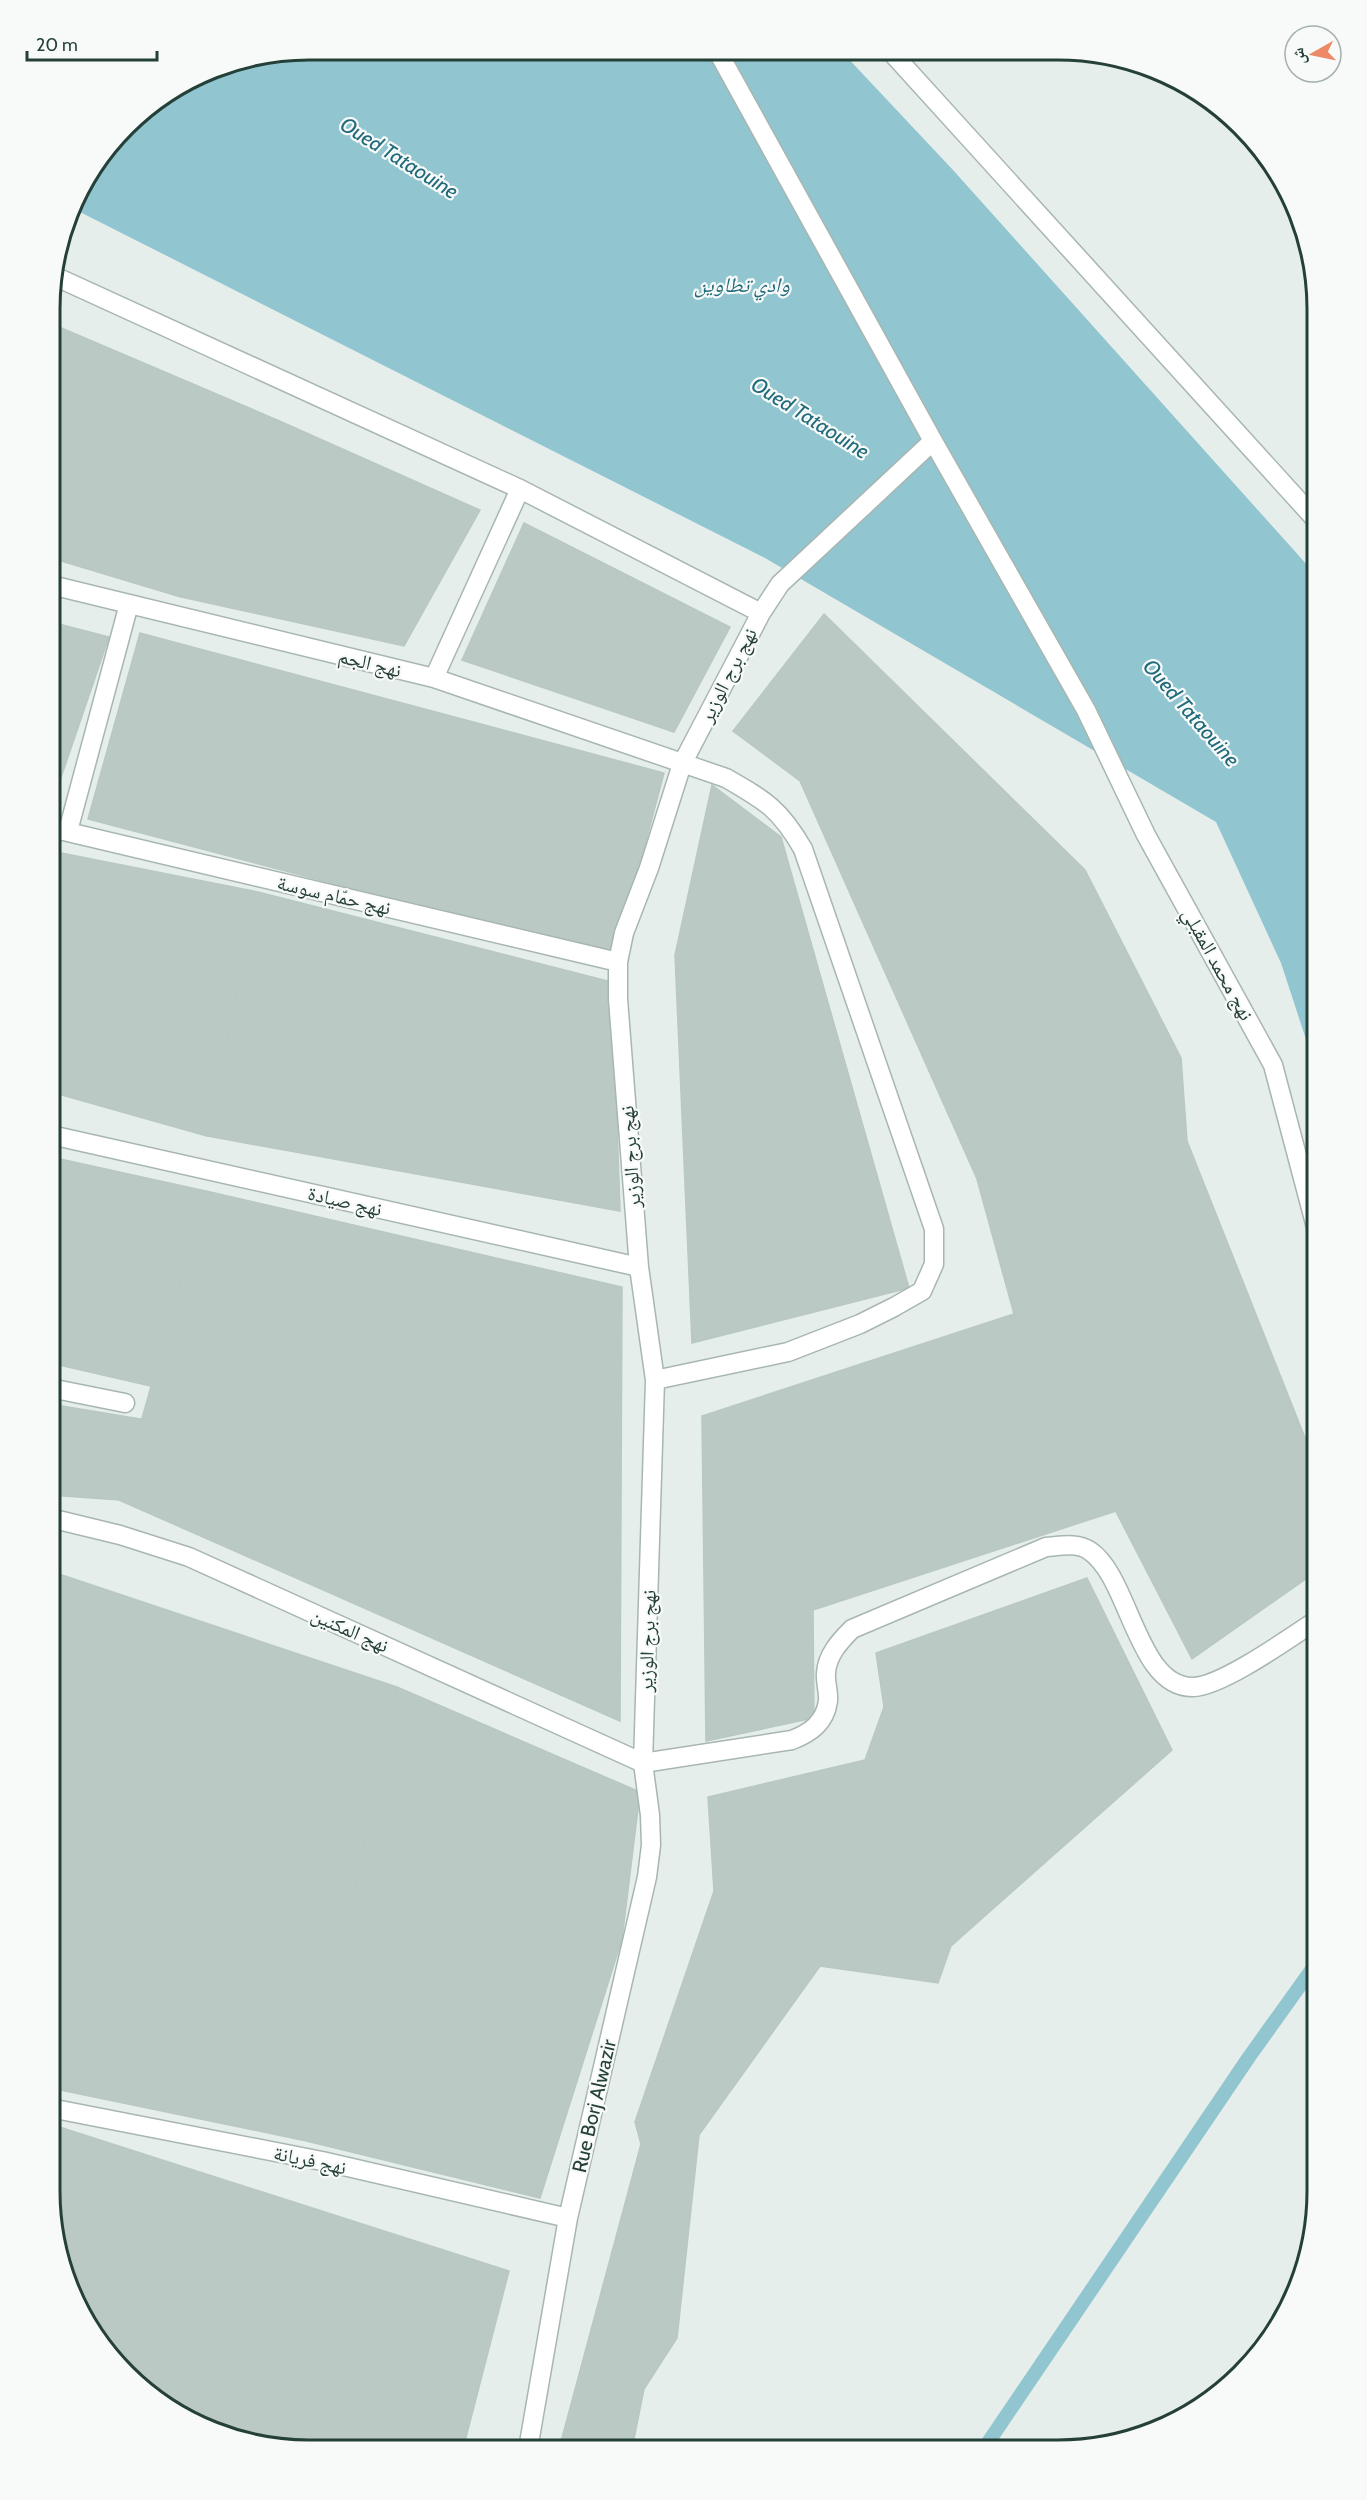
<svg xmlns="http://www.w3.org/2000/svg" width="1367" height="2500" font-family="Cabin,'Noto Naskh Arabic',sans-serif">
	<rect width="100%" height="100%" fill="#e6eeeb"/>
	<path fill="#91c5d0" d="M309 50 843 53 953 170 1317 576V1073L1281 963 1216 822 765 558 72 208 76 194 138 114 210 69Z"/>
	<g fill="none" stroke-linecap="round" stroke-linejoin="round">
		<path stroke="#91c5d0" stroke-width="14" d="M983 2450 1249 2057 1317 1962"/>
	</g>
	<path fill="#bbc9c4" stroke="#b8c8c2" stroke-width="1.5" d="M52 324 275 419 181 597 51 558Z
		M275 419 480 510 404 646 181 597Z
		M524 523 730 627 674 732 462 660Z
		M824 614 1085 870 1181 1058 1187 1141 977 1179 800 781 733 731Z
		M51 622 109 637 55 795H51Z
		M140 633 664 773 615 958 88 819Z
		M712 785 781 837 909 1288 692 1343 675 955Z
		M51 851 258 892 207 1136 51 1092Z
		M258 892 612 982 620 1211 207 1136Z
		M1187 1141 1317 1468V1571L1192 1659 1014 1314 977 1179Z
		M51 1157 206 1191 151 1386 50 1363Z
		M206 1191 622 1287 620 1721 119 1500Z
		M1014 1314 1116 1511 813 1610 814 1718 706 1741 702 1416Z
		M50 1404 141 1419 119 1500 50 1495Z
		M50 1571 397 1687 302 2140 50 2088Z
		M1087 1578 1172 1750 951 1946 852 1865 865 1760 884 1707 876 1653Z
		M397 1687 640 1792 622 1939 540 2198 302 2140Z
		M865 1760 852 1865 951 1946 938 1983 820 1966 699 2135 635 2122 714 1891 708 1797Z
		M635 2122 699 2135 677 2338 644 2389 632 2449H559L641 2144Z
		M50 2124 509 2271 463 2449 307 2448 209 2430 151 2397 93 2335 63 2274 50 2191Z"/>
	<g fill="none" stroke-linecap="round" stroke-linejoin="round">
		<defs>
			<path id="minor" d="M718 52 933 441 1086 710 1146 835 1273 1065 1317 1231
				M892 53 1317 521
				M52 275 520 489 761 613
				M51 585 434 678 726 778C766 801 780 809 803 849L934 1229V1264L922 1291 894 1307 860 1324 788 1352 655 1380
				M434 678 520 489
				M51 828 618 962
				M68 831 129 604
				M51 1135 639 1267
				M50 1388 125 1403
				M50 1518 120 1535 189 1557 643 1763
				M643 1763 792 1740C810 1733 825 1723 828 1701 829 1692 825 1682 826 1673 827 1655 840 1641 852 1629L1046 1547C1061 1546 1077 1542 1090 1551 1130 1578 1137 1688 1193 1687 1221 1687 1291 1637 1317 1620
				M50 2108 322 2161 568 2218
				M528 2449 568 2218 647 1877 651 1845 650 1815 643 1763 655 1380 639 1267 618 999V962L624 933 649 868 682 764 761 613 780 584 933 441"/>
		</defs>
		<use href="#minor" stroke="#a8b6b2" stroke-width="21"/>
		<use href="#minor" stroke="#fff" stroke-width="18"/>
	</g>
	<g text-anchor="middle" stroke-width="4.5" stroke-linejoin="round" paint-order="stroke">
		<g font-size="20" fill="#254039" stroke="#f7faf9">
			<text transform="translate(370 663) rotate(14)" y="7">نهج الجم</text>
			<text transform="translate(728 675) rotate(-63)" y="7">نهج برج الوزير</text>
			<text transform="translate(334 895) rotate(13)" y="7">نهج حمّام سوسة</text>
			<text transform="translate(1218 964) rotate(61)" y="7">نهج محمد المقبلي</text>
			<text transform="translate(630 1157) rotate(-94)" y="7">نهج برج الوزير</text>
			<text transform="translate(345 1201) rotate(13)" y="7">نهج صيادة</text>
			<text transform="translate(350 1630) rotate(24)" y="7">نهج المكنين</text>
			<text transform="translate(647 1641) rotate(-88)" y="7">نهج برج الوزير</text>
			<text transform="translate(594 2106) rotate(-77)" y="7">Rue Borj Alwazir</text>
			<text transform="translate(310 2160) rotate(12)" y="7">نهج فريانة</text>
		</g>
		<g font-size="21" font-style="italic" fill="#206a7b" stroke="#f7faf9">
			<text transform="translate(399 158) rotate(32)" y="7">Oued Tataouine</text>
			<text x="742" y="292">وادي تطاوين</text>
			<text transform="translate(810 418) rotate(32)" y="7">Oued Tataouine</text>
			<text transform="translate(1191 713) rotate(49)" y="7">Oued Tataouine</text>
		</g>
	</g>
	<path d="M0 0H1367V2500H0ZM309 60H1058A249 249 0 0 1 1307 309V2191A249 249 0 0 1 1058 2440H309A249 249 0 0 1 60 2191V309A249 249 0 0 1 309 60Z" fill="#f7faf9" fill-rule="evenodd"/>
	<path fill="none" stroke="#254039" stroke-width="3" d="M309 60H1058A249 249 0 0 1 1307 309V2191A249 249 0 0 1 1058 2440H309A249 249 0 0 1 60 2191V309A249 249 0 0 1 309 60Z"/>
	<g transform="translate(1313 54) rotate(261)"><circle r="28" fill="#f7faf9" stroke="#a3b0ac" stroke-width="1.5"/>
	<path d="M0-4.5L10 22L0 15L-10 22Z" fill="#ed8965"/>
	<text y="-9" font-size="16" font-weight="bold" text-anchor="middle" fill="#254039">ش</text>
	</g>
	<path d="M27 51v9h130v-9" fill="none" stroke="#254039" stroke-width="3"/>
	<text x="36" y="51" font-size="18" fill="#254039" stroke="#f7faf9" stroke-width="4.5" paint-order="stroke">20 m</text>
</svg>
